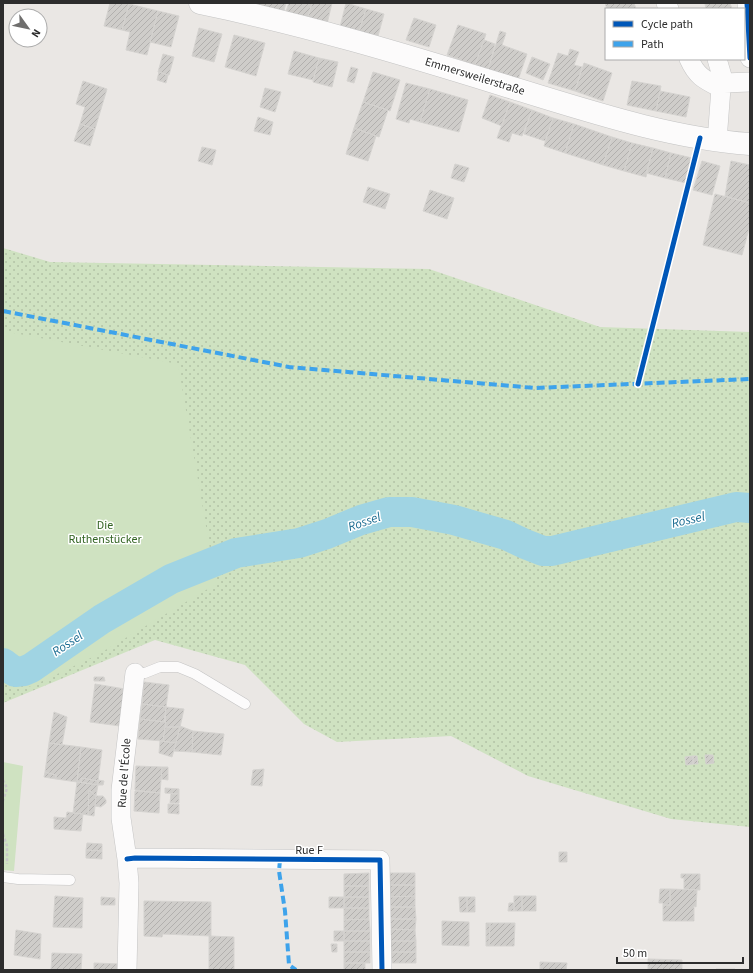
<svg xmlns="http://www.w3.org/2000/svg" width="753" height="973" font-family="'Source Sans 3',sans-serif">
	<defs>
		<pattern id="grass-dots" width="8" height="8" patternUnits="userSpaceOnUse"><rect width="8" height="8" fill="#cfe2c1"/><path d="M2 2h.1M6 6h.1" fill="none" stroke="#b2c2a6" stroke-width="1.8" stroke-linecap="round"/></pattern>
		<pattern id="building-hatch" width="6" height="6" patternUnits="userSpaceOnUse"><rect width="6" height="6" fill="#cfcdca"/><path d="M-1 1l2-2M0 6l6-6M5 7l2-2" fill="none" stroke="#b2b0ae"/></pattern>
	</defs>
	<rect width="100%" height="100%" fill="#eae7e4"/>
	<path fill="url(#grass-dots)" d="M3 248 50 262 429 269 600 327 750 332V827L671 819 528 776 451 736 337 742 304 724 245 665 155 640 3 703Z"/>
	<path fill="#cfe2c1" d="M3 331 178 364 216 584 97 655 30 687 3 658Z
		M3 762 23 766 14 871 3 870Z"/>
	<g fill="none" stroke-linecap="round" stroke-linejoin="round">
		<path stroke="#a0d4e3" stroke-width="30" d="M3 663 15 672 24 671 31 668 102 619 171 579 236 553 299 543 327 534 361 520 389 512H412L454 520 506 535 525 544 543 551H552L736 507 750 508"/>
	</g>
	<path fill="url(#building-hatch)" stroke="#d5d3d0" d="M110 3 129 4 122 30 104 26Z
		M258 3H286L283 14 257 6Z
		M289 3H312L307 20 285 14Z
		M312 3H332L327 24 307 20Z
		M346 3 366 9 359 32 340 27Z
		M605 3H634L636 9H607Z
		M709 3H730L732 9H706L705 4Z
		M129 4 158 11 147 55 126 50 130 32 122 30Z
		M366 9 384 14 378 36 359 32Z
		M158 11 179 16 171 47 150 42Z
		M414 18 436 25 429 47 406 40Z
		M458 25 486 34 475 65 447 55Z
		M199 28 222 34 214 62 192 56Z
		M500 31 506 33 502 45 527 54 518 80 488 70Z
		M234 35 265 43 256 76 225 67Z
		M484 40 495 44 488 70 475 65Z
		M570 49 579 52 574 65 582 67 575 91 548 83 558 53 568 56Z
		M294 51 319 58 313 80 288 74Z
		M163 54 174 57 169 75 158 72Z
		M532 57 550 64 543 80 526 73Z
		M319 58 338 62 332 87 313 82Z
		M584 63 612 73 603 101 575 91Z
		M351 67 358 69 354 83 347 81Z
		M159 72 168 75 166 83 157 80Z
		M373 72 400 80 390 111 363 102Z
		M83 81 107 89 95 129 80 124 85 107 76 104Z
		M632 81 661 86 656 111 627 105Z
		M406 83 430 89 420 122 410 119 409 123 396 119Z
		M265 88 281 92 275 112 260 107Z
		M430 89 468 100 459 132 420 122Z
		M660 91 690 97 686 117 656 111Z
		M490 95 510 102 502 126 482 118Z
		M363 102 388 110 379 137 354 128Z
		M510 102 532 110 522 136 512 133 509 142 497 138Z
		M532 110 553 118 545 141 524 134Z
		M258 117 273 122 270 135 254 131Z
		M553 118 574 124 565 153 544 146Z
		M80 124 95 129 90 146 74 141Z
		M574 124 612 137 603 165 565 153Z
		M354 128 376 136 368 161 346 154Z
		M612 137 632 143 624 171 603 165Z
		M632 143 653 148 646 177 624 171Z
		M202 147 216 150 212 165 198 161Z
		M653 148 671 153 665 178 646 173Z
		M671 153 692 158 686 183 665 178Z
		M702 161 720 166 712 195 693 190Z
		M731 161 750 165V203L725 196Z
		M455 164 469 168 464 182 451 178Z
		M368 187 390 194 385 209 363 202Z
		M430 190 454 198 447 219 423 211Z
		M715 194 750 203V225L742 255 703 245Z
		M94 677H104L105 681H94Z
		M144 682 169 685 166 707 142 704Z
		M95 684 125 689 120 726 90 722Z
		M142 704 166 707 164 722 140 719Z
		M166 707 184 709 180 727H165Z
		M54 712 67 717 62 745 49 743Z
		M140 719 166 722 163 741 138 739Z
		M180 726 193 731 192 752 174 751Z
		M165 727H180L176 743 163 741Z
		M193 731 224 734 221 755 192 752Z
		M160 741 176 743 172 757 159 753Z
		M49 743 81 747 77 782 56 779V775L45 772Z
		M81 747 102 750 98 781 81 778V782H77Z
		M705 755H713L714 763 706 764Z
		M693 756V764L686 765 685 757Z
		M693 756H697L698 764H693Z
		M136 766 162 767 160 793 135 790Z
		M162 767H168V780L161 779Z
		M264 769 262 786 251 785 253 770Z
		M45 772 56 775V779L44 777Z
		M81 778 98 781V785L81 782Z
		M98 780 104 781 103 785H98Z
		M77 782 98 785 96 796 89 790 88 815 73 813Z
		M165 788 179 789V794L165 793Z
		M89 790 96 796 94 816 88 815Z
		M135 791 160 793 159 813 134 811Z
		M171 794H179V803H170Z
		M96 796H103L106 800V803L101 807 95 806Z
		M168 804H179V814L168 813Z
		M67 812 83 814 81 831 54 829V817L66 818Z
		M87 843 102 844V851L86 850Z
		M86 850 102 851V859L86 858Z
		M559 852H567V862H559Z
		M369 873V886H344V874Z
		M390 873H415V885H390Z
		M681 874H700V890L684 889V878H681Z
		M390 885H415V896L390 897Z
		M344 886H369V897H344Z
		M660 889H670V905H663V903H659Z
		M670 889 697 890 696 907 694 906V921H663V905H670Z
		M55 896 83 898 82 928 53 927Z
		M415 896V907H390V897Z
		M514 896H522V911H514Z
		M522 896H536V911H522Z
		M101 897 115 898V905H101Z
		M329 897H344V908H329Z
		M344 897H369V908H344Z
		M459 897H467V912H460Z
		M467 897H475V912H467Z
		M144 901 211 902V936L163 934 162 937 144 936Z
		M509 903H514V911H508Z
		M390 907H415L416 919H390Z
		M344 908H369V919L344 920Z
		M369 919 370 931H344V920Z
		M390 919H416L415 930 390 929Z
		M442 921 469 922V946L442 945Z
		M486 923H490L489 946H486Z
		M490 923H515L514 946H489Z
		M390 929 415 930 416 941H390Z
		M16 930 41 934 40 959 14 955Z
		M334 931H344V941H334Z
		M344 931H370V941H344Z
		M209 936 234 937V970H209Z
		M344 941H370V952H344Z
		M390 941H416V952H390Z
		M331 944H337V952H332Z
		M344 952H370V963H344Z
		M390 952H416V963H390Z
		M52 953 82 954 81 970H51Z
		M648 959 682 960V970H648Z
		M540 962 567 963 566 970H540Z
		M94 963 120 964 119 970H94Z
		M344 963H365V970H344Z
		M716 969H735V970H716Z"/>
	<g fill="none" stroke-linecap="round" stroke-linejoin="round">
		<defs>
			<path id="service" d="M135 673H145L160 667H178L195 674 245 704
				M3 877 18 879 70 880"/>
			<path id="minor" d="M666 3 669 9
				M747 3 750 58
				M689 59C697 77 705 80 721 88
				M717 59 724 83
				M721 88 724 83 750 82
				M717 141 721 88
				M127 859 135 858 380 860 382 970
				M127 970 129 883 127 859 121 818V790L135 673"/>
			<path id="secondary" d="M200 3C303 24 403 54 503 85 583 109 667 138 750 144"/>
		</defs>
		<use href="#service" stroke="#c4c4c4" stroke-width="11"/>
		<use href="#minor" stroke="#c4c4c4" stroke-width="20"/>
		<use href="#secondary" stroke="#c4c4c4" stroke-width="23"/>
		<path stroke="#c8c8c8" stroke-width="2.5" stroke-dasharray="3 2" stroke-linecap="butt" d="M3 780 7 788 3 801
			M3 834 7 846V864"/>
		<use href="#service" stroke="#fcfbfb" stroke-width="10"/>
		<use href="#minor" stroke="#fcfbfb" stroke-width="19"/>
		<use href="#secondary" stroke="#fcfbfb" stroke-width="22"/>
		<path stroke="#3ea3eb" stroke-width="4" stroke-dasharray="8 4" stroke-linecap="butt" d="M3 311 289 367 535 388 750 379
			M280 860 279 871 285 911 289 965 296 970"/>
		<defs>
			<path id="cycleway" d="M747 3 750 58
				M638 384 700 138
				M127 859 135 858 380 860 382 970"/>
		</defs>
		<use href="#cycleway" stroke="#fff" stroke-width="8"/>
		<use href="#cycleway" stroke="#0057b8" stroke-width="5"/>
	</g>
	<g text-anchor="middle" stroke-width="3" stroke-linejoin="round" paint-order="stroke">
		<g font-size="12" fill="#2d2d2d" stroke="#fff">
			<text transform="translate(475 76) rotate(17)" y="4">Emmersweilerstraße</text>
			<text transform="translate(124 773) rotate(-86)" y="4">Rue de l'École</text>
			<text x="309" y="854">Rue F</text>
		</g>
		<g font-size="12" fill="#336423" stroke="#fff">
			<text x="105" y="529">Die<tspan x="105" dy="14">Ruthenstücker</tspan></text>
		</g>
		<g font-size="13" font-style="italic" fill="#1c6d92" stroke="#fff">
			<text transform="translate(688 519) rotate(-13)" y="5">Rossel</text>
			<text transform="translate(364 521) rotate(-19)" y="5">Rossel</text>
			<text transform="translate(67 643) rotate(-34)" y="5">Rossel</text>
		</g>
	</g>
	<rect width="753" height="973" fill="none" stroke="#2d2d2d" stroke-width="8"/>
	<rect x="605" y="8" width="140" height="52" fill="#ffffff" stroke="#ababab"/>
	<rect x="613" y="21" width="20" height="6" fill="#0057b8" stroke="#ababab"/>
	<text x="641" y="28" font-size="12" fill="#2d2d2d">Cycle path</text>
	<rect x="613" y="41" width="20" height="6" fill="#3ea3eb" stroke="#ababab"/>
	<text x="641" y="48" font-size="12" fill="#2d2d2d">Path</text>
	<g transform="translate(28 28) rotate(123)"><circle r="19" fill="#ffffff" stroke="#ababab"/>
	<path d="M0-3L7 15L0 10L-7 15Z" fill="#6f6e6d"/>
	<text y="-6" font-size="11" font-weight="bold" text-anchor="middle" fill="#2d2d2d">N</text>
	</g>
	<path d="M617 957v6h126v-6" fill="none" stroke="#2d2d2d" stroke-width="2"/>
	<text x="623" y="957" font-size="12" fill="#2d2d2d" stroke="#ffffff" stroke-width="3" paint-order="stroke">50 m</text>
</svg>
